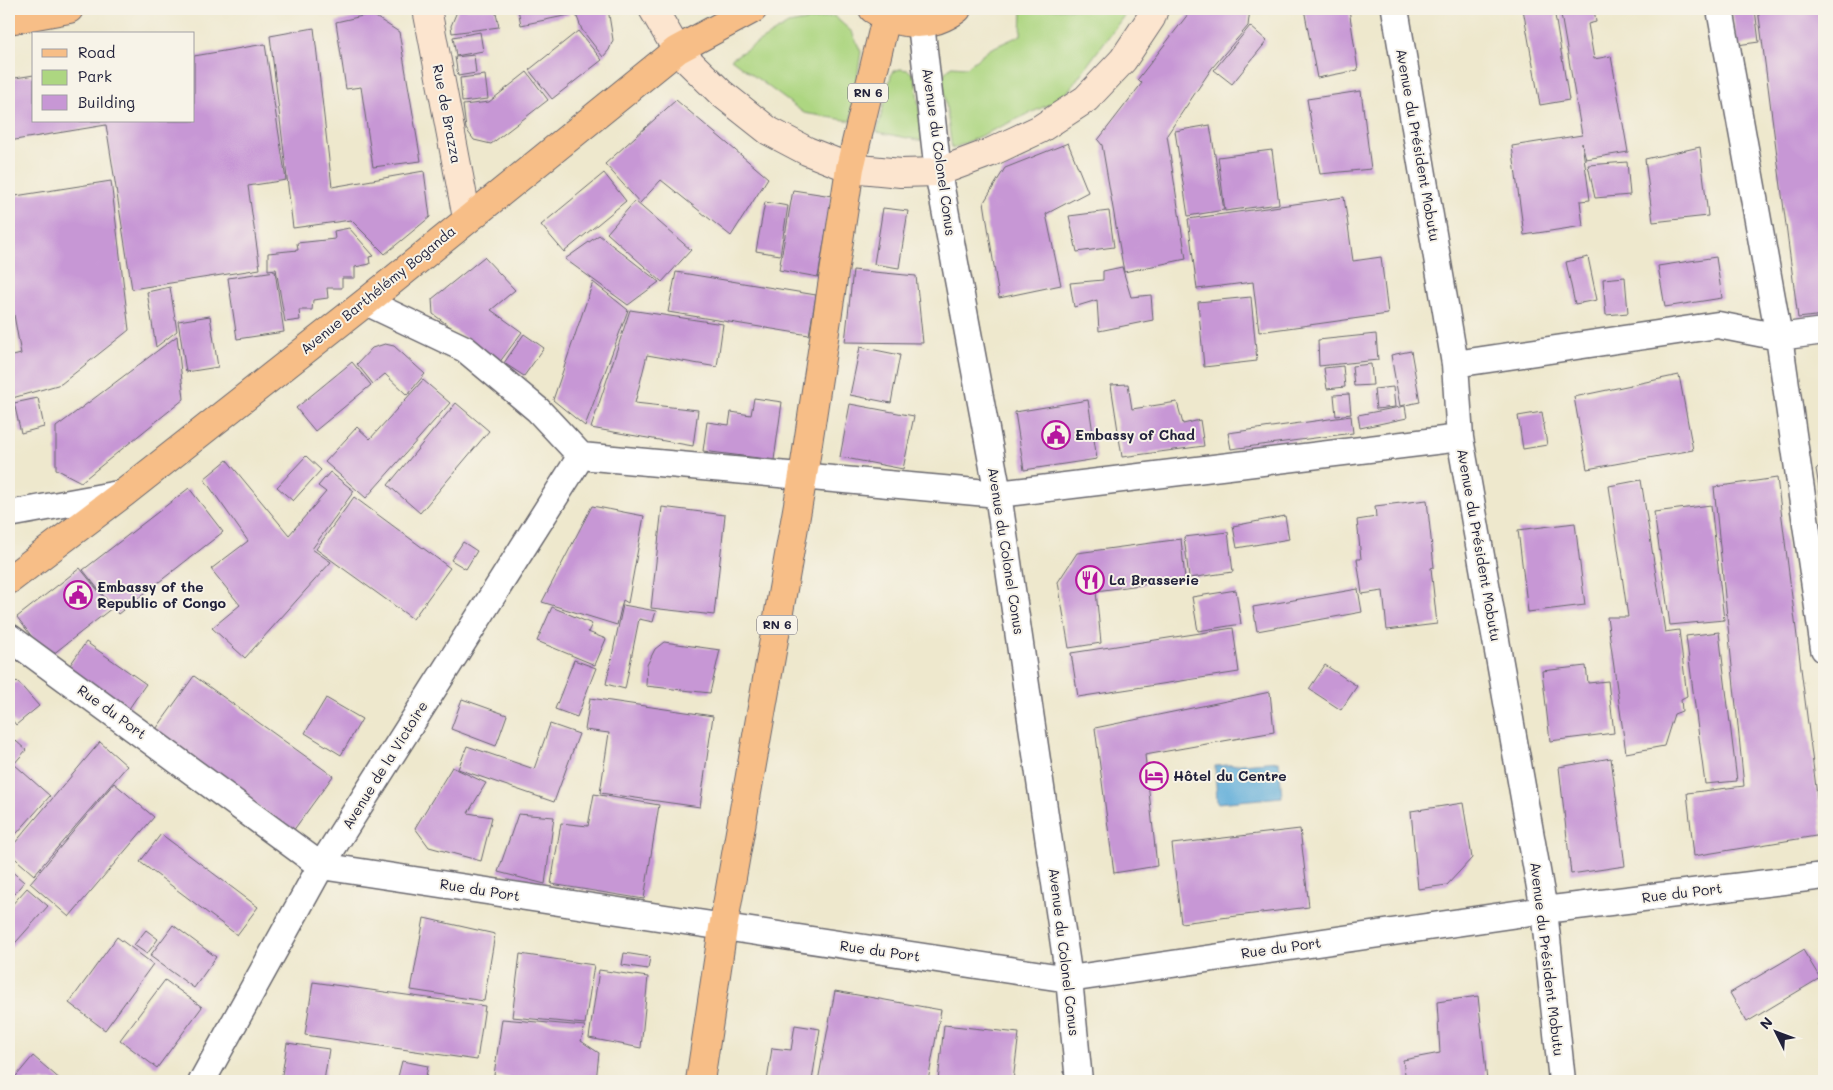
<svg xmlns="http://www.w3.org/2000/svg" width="1833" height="1090" font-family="Mali,sans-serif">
	<rect width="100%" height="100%" fill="#f7f3e8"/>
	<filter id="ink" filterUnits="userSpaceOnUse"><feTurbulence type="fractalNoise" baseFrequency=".02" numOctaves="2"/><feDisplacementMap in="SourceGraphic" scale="10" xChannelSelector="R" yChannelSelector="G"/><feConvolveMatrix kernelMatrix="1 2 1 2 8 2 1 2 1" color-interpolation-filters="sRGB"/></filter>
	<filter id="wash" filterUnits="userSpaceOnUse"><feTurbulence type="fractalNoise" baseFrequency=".0096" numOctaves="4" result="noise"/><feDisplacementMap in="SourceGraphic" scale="20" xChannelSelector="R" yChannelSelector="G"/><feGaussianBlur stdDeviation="1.12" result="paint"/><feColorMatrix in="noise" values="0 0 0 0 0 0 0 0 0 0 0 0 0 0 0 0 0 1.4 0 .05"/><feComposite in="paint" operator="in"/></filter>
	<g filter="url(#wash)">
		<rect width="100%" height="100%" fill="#eee8cd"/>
		<path fill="#add681" stroke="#687c5e" d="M1022 9H1129L1063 98 952 149 942 76 951 66 967 67 990 49 1021 35Z
			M834 16 852 32 861 52 851 121 804 113 731 59 788 24Z
			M900 69 908 70 915 76 923 141 877 132 892 72Z"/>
		<path fill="#60add9" stroke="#41688a" d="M1279 761 1282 797 1217 803 1215 766Z"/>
		<g id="blocks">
			<path fill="#c797d5" d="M458 9H495L499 27 452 33 451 26Z
				M518 9H568L569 15 521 25Z
				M574 9H608L613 40 609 50 603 57 582 30Z
				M1192 9H1250L1248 26 1212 68 1167 135 1186 259 1124 272 1102 145 1098 140 1142 83 1138 79Z
				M1304 9H1349L1358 70 1317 78Z
				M1523 9H1554L1569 100 1540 105Z
				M1560 9H1594L1596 22 1588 24 1594 59 1611 56 1628 152 1586 159 1582 143 1590 200 1580 201 1583 226 1524 235 1512 146 1582 135Z
				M1732 9H1755L1759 42 1737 45Z
				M1758 9H1824V315L1798 318Z
				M371 14 399 32 421 161 373 167 361 87 346 89 336 22Z
				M1250 26 1267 41 1232 84 1214 70Z
				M314 28 332 187 424 171 430 217 385 254 351 220 293 228 270 36Z
				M578 31 602 60 552 99 529 70Z
				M480 32 483 51 456 56 453 37Z
				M265 44 286 180 248 186 260 269 132 289 106 125 9 141V79L34 75V121H194V56Z
				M474 55 476 73 458 76 455 57Z
				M527 72 548 100 491 144 474 140 466 129 463 105 489 102Z
				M485 75 488 99 462 102 460 78Z
				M1361 91 1371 169 1320 174 1307 99Z
				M676 100 768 178 731 236 661 180 640 203 605 164Z
				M1210 125 1224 210 1188 216 1175 131Z
				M1068 143 1088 192 1046 214 1061 285 999 298 984 202 1005 168Z
				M1700 147 1708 216 1653 222 1645 159Z
				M1272 150 1279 204 1225 211 1218 157Z
				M1627 162 1630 195 1595 198 1588 165Z
				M604 173 626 201 564 252 541 225Z
				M111 181 129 330 61 384 9 399V357L21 354 9 287V197Z
				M793 190 832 196 818 277 779 270Z
				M1344 197 1353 261 1381 257 1388 314 1259 332 1253 282 1197 289 1188 219Z
				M635 201 691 250 662 282 607 233Z
				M765 202 788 206 780 255 756 251Z
				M883 208 908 211 899 268 874 264Z
				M1109 211 1114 247 1077 252 1069 216Z
				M349 228 374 256 369 257 370 264 355 267V278H342V288H327L328 298 313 300 312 310H299L300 320 285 322 276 269 268 270V253L298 250 297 243 335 239 334 231Z
				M599 235 659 282 628 305 565 259Z
				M484 257 515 290 491 310 522 332 499 363 433 314 432 299Z
				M1588 257 1597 300 1575 304 1566 262Z
				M1716 257 1722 298 1665 307 1658 266Z
				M1122 267 1131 297 1151 295 1153 320 1099 331 1097 300 1074 307 1070 283 1103 280V271Z
				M853 270 916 276 923 343 845 342Z
				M275 271 284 332 237 339 228 278Z
				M676 272 816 295 809 335 668 312Z
				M1625 277 1628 313 1606 315 1603 279Z
				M593 282 628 310 585 426 553 400Z
				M170 287 177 331 156 347 147 292Z
				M1251 297 1257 361 1204 367 1198 302Z
				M630 310 723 324 717 367 647 355 635 403 698 410 693 446 591 428Z
				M210 316 218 367 186 372 178 321Z
				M524 334 544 348 524 376 504 363Z
				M1376 334 1378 360 1319 366 1318 340Z
				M177 336 184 399 81 482 56 469V427Z
				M385 344 394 346 425 374 407 395 385 374 373 384 357 364 372 348Z
				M860 347 900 355 891 403 850 395Z
				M1411 351 1420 402 1400 406 1391 355Z
				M352 362 371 385 315 431 296 408Z
				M1371 364 1373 385 1354 386 1352 366Z
				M1343 366 1345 387 1327 389 1324 368Z
				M1679 375 1693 450 1587 469 1574 397Z
				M423 380 450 403 366 498 325 462 357 427 370 439Z
				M1128 384 1132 409 1177 402 1183 424 1200 420 1204 446 1122 457 1111 385Z
				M1393 387 1395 407 1376 409 1374 389Z
				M1349 394 1351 414 1336 416 1334 395Z
				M38 398 44 427 21 433 14 403Z
				M754 398 782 402 774 460 703 451 707 422 729 425 731 412 751 415Z
				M1088 400 1097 459 1024 470 1015 412Z
				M456 403 489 431 420 513 388 485Z
				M850 404 914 416 903 469 840 457Z
				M1405 406 1407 418 1360 428 1358 415Z
				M1542 412 1547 445 1523 449 1518 416Z
				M1351 416 1353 433 1231 449 1228 433Z
				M306 456 321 470 293 501 277 487Z
				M227 460 289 535 326 492 318 486 330 472 354 491 312 549 331 562 245 658 212 628 240 605 211 569 248 541 204 479Z
				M1824 462V512H1823L1816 469Z
				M1777 478 1822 835 1694 856 1687 793 1744 786 1714 487Z
				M1641 480 1665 632 1679 630 1687 696 1681 699 1682 711 1674 714 1664 746 1626 753 1607 617H1628L1609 486Z
				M189 488 223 532 118 614 83 570Z
				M354 497 450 568 413 619 316 549Z
				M1427 500 1434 567 1431 568 1437 624 1387 630 1383 591 1362 594 1357 559H1361L1357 520 1376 517 1375 506Z
				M1711 505 1724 620 1670 625 1654 512Z
				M592 506 644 516 628 603 623 600 617 625 542 602Z
				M662 507 725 515 714 615 651 608Z
				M1285 516 1289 539 1237 548 1233 526Z
				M1575 523 1585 605 1528 612 1518 530Z
				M1228 532 1233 572 1189 578 1184 537Z
				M1181 539 1185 579 1096 591 1101 643 1069 648 1058 582 1077 553Z
				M463 542 477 551 466 569 451 560Z
				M80 568 112 608 48 658 17 617Z
				M1358 589 1362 612 1257 631 1253 607Z
				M1236 590 1241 624 1198 631 1192 597Z
				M623 605 656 611 653 622 639 619 625 689 606 684Z
				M552 607 592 624 588 632 606 639 595 665 537 641Z
				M1233 628 1239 672 1078 697 1071 653Z
				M1719 632 1737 781 1705 784 1686 636Z
				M86 642 146 684 128 710 68 668Z
				M664 642 720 650 710 693 646 686 647 665 655 649Z
				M574 660 596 668 577 717 555 709Z
				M1325 665 1357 686 1341 710 1309 689Z
				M1586 666 1588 683 1608 681 1614 733 1550 741 1542 671Z
				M194 676 333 776 293 831 154 732Z
				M17 681 39 706 16 725 9 716V688Z
				M1270 692 1274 732 1145 755 1157 866 1114 873 1095 728Z
				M326 698 362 719 341 755 305 733Z
				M590 698 713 716 700 807 600 793 609 733 585 730Z
				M462 699 507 715 496 746 451 729Z
				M550 724 579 734 554 802 458 769 467 746 534 769Z
				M16 741 26 750 14 764 50 796 9 842V748Z
				M100 742 127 766 34 875 9 853V850Z
				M1611 758 1625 866 1571 874 1559 767Z
				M452 767 486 783 468 813 492 817 481 861 429 847 415 828Z
				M114 783 154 817 69 917 30 883Z
				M594 794 659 805 644 899 551 884 561 823 588 826Z
				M1463 803 1472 858 1447 885 1418 889 1411 811Z
				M518 814 554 817 545 884 498 872Z
				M1300 829 1309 907 1181 923 1172 844Z
				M161 834 258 907 237 935 140 862Z
				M9 869 24 882 9 900Z
				M27 888 48 906 9 950V908Z
				M424 918 495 934 484 1001 411 990Z
				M173 925 216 957 194 988 150 956Z
				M146 930 158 939 147 954 134 945Z
				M117 937 153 964 105 1030 69 1003Z
				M1803 950 1820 978 1747 1022 1730 993Z
				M624 953 650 957 648 969 622 965Z
				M520 954 594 965 585 1024 512 1017Z
				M599 970 648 977 641 1048 589 1038Z
				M165 980 202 1007 157 1068 120 1040Z
				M313 982 485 1006 477 1060 305 1035Z
				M835 991 941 1010 928 1081H818Z
				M1478 996 1487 1081H1406L1403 1060 1440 1053 1437 1002Z
				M502 1019 585 1026 581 1041 599 1053 596 1081H527L494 1075Z
				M1824 1021V1035L1818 1024Z
				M795 1025 820 1029 812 1081H767L772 1048 791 1050Z
				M944 1025 1019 1033 1013 1081H938Z
				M287 1043 329 1049 324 1081H281Z
				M33 1056 62 1081H12Z
				M402 1061 428 1066 425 1081H397Z"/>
		</g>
	</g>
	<g filter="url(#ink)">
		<use href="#blocks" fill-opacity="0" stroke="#69676e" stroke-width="1"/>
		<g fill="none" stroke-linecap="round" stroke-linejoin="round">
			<defs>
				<path id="street" d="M1395 9 1455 364 1460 438 1544 910 1562 1081
					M1720 9 1779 337 1824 649
					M921 24 938 172 998 494 1069 979 1079 1081
					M366 302 465 349 538 410 581 456 998 494 1460 438
					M1455 364 1718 325 1779 337 1824 331
					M9 514 124 493
					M9 637 321 866 1069 979 1544 910 1824 876
					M202 1081 321 866 581 456"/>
				<path id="secondary" d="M427 9 467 218
					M653 9 677 50 721 93 769 131 807 151 850 168 901 173 938 172 989 153 1040 129 1086 99 1123 60 1151 18 1154 9"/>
				<path id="primary" d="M873 9C899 26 931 29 957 9
					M9 20 69 9
					M9 580 124 493 366 302 677 50 753 9
					M700 1081 723 928 803 476 850 168 886 18"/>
			</defs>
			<use href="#street" stroke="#69676e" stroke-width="29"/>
			<use href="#secondary" stroke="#69676e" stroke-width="30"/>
			<use href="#primary" stroke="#69676e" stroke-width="30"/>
			<use href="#street" stroke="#fff" stroke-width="26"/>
			<use href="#secondary" stroke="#fce5cf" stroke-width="28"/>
			<use href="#primary" stroke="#f7be87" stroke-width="28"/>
		</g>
	</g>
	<defs>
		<symbol id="civic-ring" viewBox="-11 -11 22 22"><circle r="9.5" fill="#f7f3e8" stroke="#b5179e" stroke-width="1.5"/><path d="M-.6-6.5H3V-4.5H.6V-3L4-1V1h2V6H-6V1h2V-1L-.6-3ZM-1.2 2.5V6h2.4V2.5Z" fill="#b5179e"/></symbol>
		<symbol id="restaurant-ring" viewBox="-11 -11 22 22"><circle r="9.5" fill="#f7f3e8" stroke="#b5179e" stroke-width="1.5"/><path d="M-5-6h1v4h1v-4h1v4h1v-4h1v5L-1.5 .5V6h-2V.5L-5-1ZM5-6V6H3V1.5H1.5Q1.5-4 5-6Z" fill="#b5179e"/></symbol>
		<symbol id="hotel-ring" viewBox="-11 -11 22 22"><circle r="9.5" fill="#f7f3e8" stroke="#b5179e" stroke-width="1.5"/><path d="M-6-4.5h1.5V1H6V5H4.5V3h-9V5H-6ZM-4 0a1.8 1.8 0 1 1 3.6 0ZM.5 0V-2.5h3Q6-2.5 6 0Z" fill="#b5179e"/></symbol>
	</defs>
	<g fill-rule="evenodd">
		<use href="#civic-ring" x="1040" y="419" width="32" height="32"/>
		<use href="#restaurant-ring" x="1074" y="564" width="32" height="32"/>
		<use href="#civic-ring" x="62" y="579" width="32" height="32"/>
		<use href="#hotel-ring" x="1138" y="760" width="32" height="32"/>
	</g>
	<g text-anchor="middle" stroke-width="4" stroke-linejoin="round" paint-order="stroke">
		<g fill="#f7f3e8" stroke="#62616f" stroke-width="1">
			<rect x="848" y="83.5" width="40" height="19" rx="4"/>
			<rect x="757" y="615.5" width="40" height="19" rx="4"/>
		</g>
		<g font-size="12" font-weight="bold" fill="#22223b">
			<text x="868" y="97">RN 6</text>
			<text x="777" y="629">RN 6</text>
		</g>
		<g font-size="14" fill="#22223b" stroke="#f7f3e8">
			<text transform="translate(447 114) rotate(79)" y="5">Rue de Brazza</text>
			<text transform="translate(1418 145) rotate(80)" y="5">Avenue du Président Mobutu</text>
			<text transform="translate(939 152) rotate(82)" y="5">Avenue du Colonel Conus</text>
			<text transform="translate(378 290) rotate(-39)" y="5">Avenue Barthélémy Boganda</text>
			<text transform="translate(1479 545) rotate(80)" y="5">Avenue du Président Mobutu</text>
			<text transform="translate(1006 551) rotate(81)" y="5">Avenue du Colonel Conus</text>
			<text transform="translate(112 712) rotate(36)" y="5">Rue du Port</text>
			<text transform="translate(385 765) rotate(-58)" y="5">Avenue de la Victoire</text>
			<text transform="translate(480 890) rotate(9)" y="5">Rue du Port</text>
			<text transform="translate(1682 893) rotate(-7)" y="5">Rue du Port</text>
			<text transform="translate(1281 948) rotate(-8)" y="5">Rue du Port</text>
			<text transform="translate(880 951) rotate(8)" y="5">Rue du Port</text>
			<text transform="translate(1064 952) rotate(83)" y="5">Avenue du Colonel Conus</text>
			<text transform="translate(1547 959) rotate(83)" y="5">Avenue du Président Mobutu</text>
		</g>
		<g font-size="14" font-weight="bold" fill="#22223b" stroke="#f7f3e8" text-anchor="start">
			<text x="1075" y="440">Embassy of Chad</text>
			<text x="1109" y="585">La Brasserie</text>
			<text x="97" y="592">Embassy of the<tspan x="97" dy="16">Republic of Congo</tspan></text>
			<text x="1173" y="781">Hôtel du Centre</text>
		</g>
	</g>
	<rect width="1833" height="1090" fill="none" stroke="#f7f3e8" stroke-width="30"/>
	<rect x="32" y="32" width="162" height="90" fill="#f7f3e8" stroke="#a29fa3"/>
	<rect x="42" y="49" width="25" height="8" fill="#f7be87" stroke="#a29fa3"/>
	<text x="78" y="58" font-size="15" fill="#22223b">Road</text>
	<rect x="42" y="70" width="25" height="15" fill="#add681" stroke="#a29fa3"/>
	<text x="78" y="82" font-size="15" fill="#22223b">Park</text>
	<rect x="42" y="95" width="25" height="15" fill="#c797d5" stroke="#a29fa3"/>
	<text x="78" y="108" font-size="15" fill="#22223b">Building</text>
	<g transform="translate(1776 1032) rotate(312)" stroke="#f7f3e8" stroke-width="4" paint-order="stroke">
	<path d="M0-4L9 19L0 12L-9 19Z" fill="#22223b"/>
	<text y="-8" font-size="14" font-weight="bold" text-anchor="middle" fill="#22223b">N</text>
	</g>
</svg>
